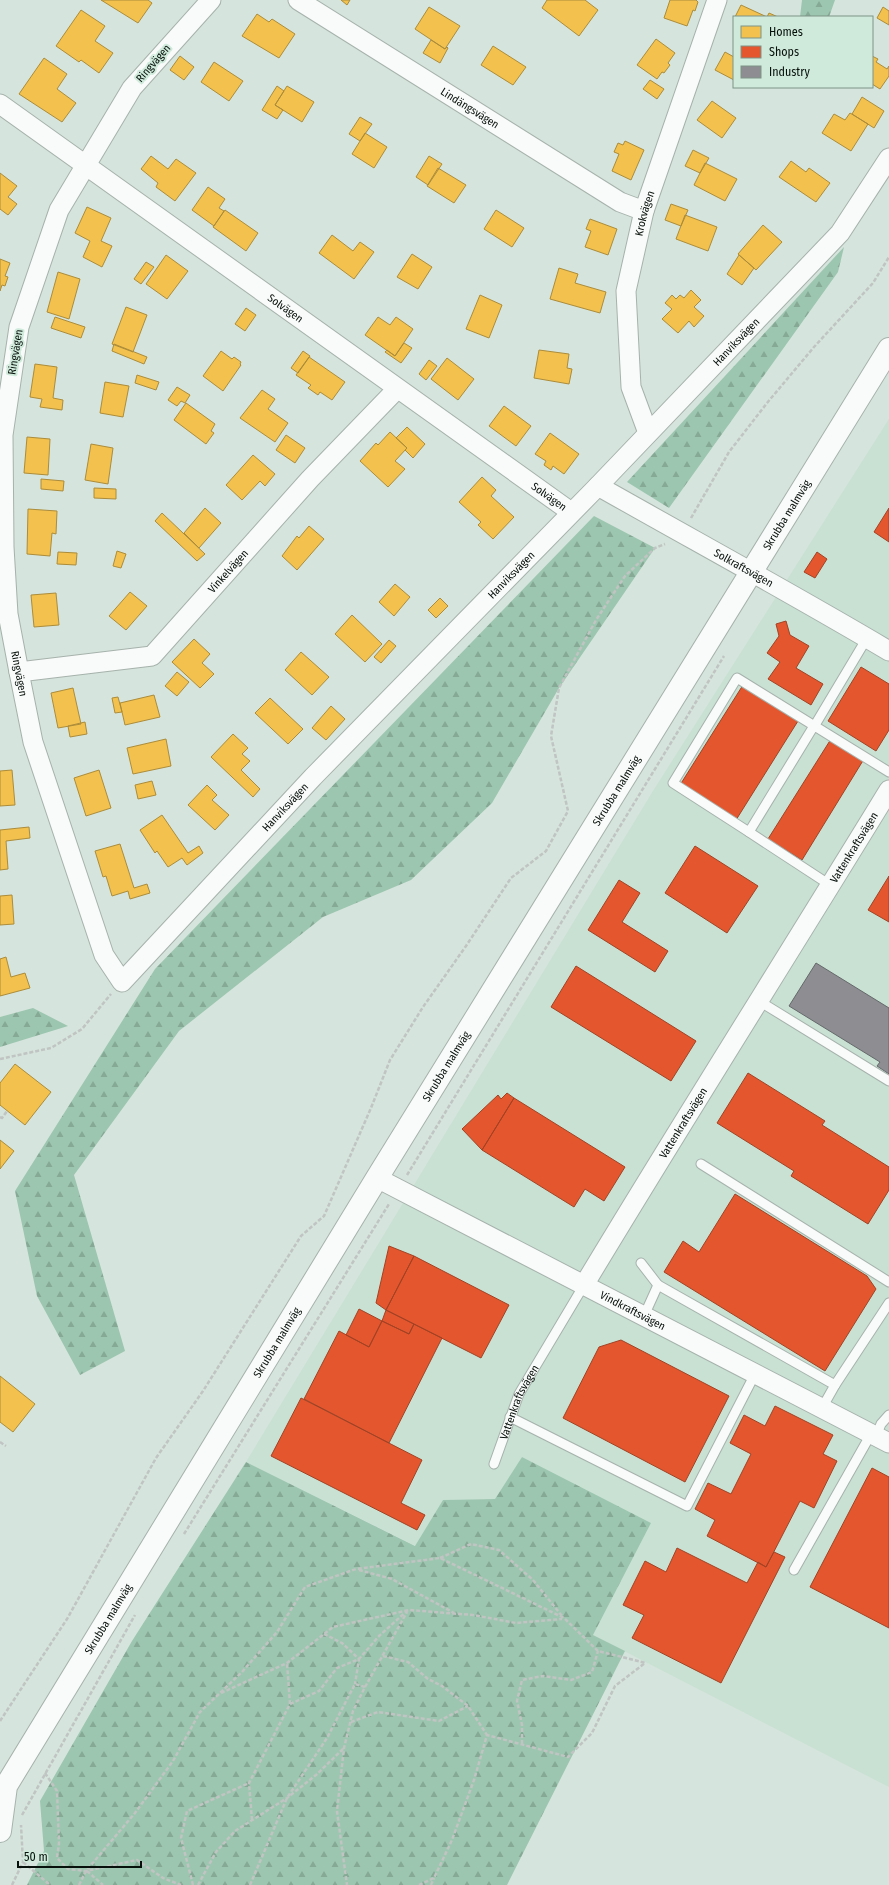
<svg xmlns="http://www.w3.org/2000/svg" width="889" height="1885" font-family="'Fira Sans Condensed',sans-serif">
	<defs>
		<pattern id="forest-firs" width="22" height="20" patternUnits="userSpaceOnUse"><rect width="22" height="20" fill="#9cc6af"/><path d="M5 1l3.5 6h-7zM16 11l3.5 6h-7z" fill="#85a995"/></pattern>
	</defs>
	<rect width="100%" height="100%" fill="#d5e4dc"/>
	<path fill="#c8e1d3" d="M889 419V1787L593 1635 651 1523 522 1457 495 1499 443 1500 416 1546 246 1462 653 791Z"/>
	<path fill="url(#forest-firs)" d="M802 0H835L829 17H800Z
		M844 247 838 272 669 508 627 482Z
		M594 516 655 548 559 688 492 803 411 880 323 917 179 1031 74 1175 125 1351 80 1375 37 1296 15 1191 155 969Z
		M33 1008 68 1026 0 1047V1017Z
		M522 1457 651 1523 593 1635 625 1651 507 1885H27L44 1851 40 1801 132 1641 246 1462 415 1546 443 1500 495 1499Z"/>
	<path fill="#f2c14e" stroke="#ac8c3a" d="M101 0H148L152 3 138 23Z
		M341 0H350L347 5Z
		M547 0H585L598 10 579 36 542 8Z
		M670 0H696L698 2 695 11 693 10 687 26 664 18Z
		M741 5 767 17 769 13 778 17H735Z
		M429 7 460 26 445 49 415 29Z
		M883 7 889 11V25L877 18Z
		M81 10 105 26 95 41 113 53 99 73 81 60 79 62 56 46Z
		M257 14 269 22 272 19 295 34 279 58 242 36Z
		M656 39 675 53 668 63 670 65 664 73 662 72 657 79 637 65Z
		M431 40 445 49 447 47 448 48 440 63 423 53Z
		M493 46 526 67 513 85 481 65Z
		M725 52 734 57V80L715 70Z
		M180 56 194 67 184 80 170 70Z
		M872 56 878 59 876 62 887 69 889 66V76L880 89 872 84Z
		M44 58 67 74 57 89 76 103 62 122 19 94Z
		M214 62 243 81 229 101 201 82Z
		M650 80 664 89 657 99 643 89Z
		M277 86 284 91 275 105 283 110 277 119 262 110Z
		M287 86 314 102 302 122 275 105Z
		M862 97 884 111 874 128 852 114Z
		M712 101 736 118 722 138 697 120Z
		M850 113 868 124 851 151 822 133 834 114 845 120Z
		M360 117 372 124 360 141 349 134Z
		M365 133 387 147 374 168 352 154Z
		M625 141 644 150 631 180 612 171 619 154 614 152 618 143 623 145Z
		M693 150 709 158 700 173 685 166Z
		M151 156 168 169 176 159 196 173 175 201 156 187 158 183 141 169Z
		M429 156 442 164 428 185 416 177Z
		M791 161 806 172 809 168 830 183 816 202 779 177Z
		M705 163 737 179 725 201 694 185Z
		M438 168 466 185 454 203 427 186Z
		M0 173 17 186 8 197 17 204 8 215 0 209Z
		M208 187 225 199 219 208 224 211 214 226 192 210Z
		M671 204 688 210 681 226 665 220Z
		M87 207 111 218 101 241 112 246 102 267 83 257 90 241 75 233Z
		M225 210 258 233 246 251 213 227Z
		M496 210 524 228 512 247 484 229Z
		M685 215 717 227 708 251 676 239Z
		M590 219 617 229 608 255 585 247 591 231 586 229Z
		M763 225 782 242 756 270 738 254Z
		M332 235 353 251 360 242 374 252 354 279 319 253Z
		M412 254 432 267 418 289 397 277Z
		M166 255 188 271 167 299 146 284Z
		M739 255 754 268 742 285 727 274Z
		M0 259 10 263 5 276 8 277 5 286 2 285 0 291Z
		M146 262 154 267 141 284 134 279Z
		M559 268 578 274 575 283 606 292 600 313 550 299Z
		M58 272 80 279 69 319 47 312Z
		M691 290 701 300 694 307 704 316 694 327 689 321 678 333 662 319 672 309 665 303 672 295 676 299 680 295 684 298Z
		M480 295 502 305 489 338 466 329Z
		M126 307 147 315 133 352 112 344Z
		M246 308 256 315 245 331 235 324Z
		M55 317 85 327 81 338 51 328Z
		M378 317 390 325 396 317 413 329 395 356 365 335Z
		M404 343 412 348 401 363 385 352 387 350 395 356Z
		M114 344 147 357 144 364 112 351Z
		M539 350 569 354 567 368 572 369 569 384 534 378Z
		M221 351 232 359 234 357 241 362 240 364 241 365 223 391 203 376Z
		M303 351 310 356 298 373 291 368Z
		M309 357 345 382 332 400 320 392 318 395 308 388 311 385 296 375Z
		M447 358 474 379 458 400 431 379Z
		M429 360 437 366 426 380 419 374Z
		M35 364 57 367 53 398 63 400 62 410 40 407 42 399 30 397Z
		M137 375 159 382 156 390 135 383Z
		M105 382 129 386 123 417 100 413Z
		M177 387 190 395 185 403 181 401 177 406 168 400Z
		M262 390 275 399 268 409 288 423 275 442 240 418Z
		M186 403 215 424 211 431 214 433 206 444 174 420Z
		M504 406 531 426 516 446 489 426Z
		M407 427 425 444 413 458 405 450 407 448 396 438Z
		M390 432 407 448 395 461 405 469 388 487 360 461 376 443 378 445Z
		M550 433 579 454 564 474 553 466 551 470 544 465 546 461 535 454Z
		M286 435 305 448 295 463 276 450Z
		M27 437 50 439 48 475 24 473Z
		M91 444 113 448 108 484 85 480Z
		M253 455 275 474 265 486 260 481 242 500 226 485Z
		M482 477 496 490 491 496 514 517 493 539 478 525 481 522 459 502Z
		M41 479 64 481 63 491 41 489Z
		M94 488 116 489V499L94 498Z
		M205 508 221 523 199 548 184 533Z
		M28 509 57 511 56 534 52 533 50 556 27 554Z
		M162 513 205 554 197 561 155 521Z
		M309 526 324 539 297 570 282 556 297 536 299 538Z
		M117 551 126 554 121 568 113 566Z
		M58 552 77 553 76 565 57 564Z
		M395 584 410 597 394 616 379 602Z
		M130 592 147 606 126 630 109 616Z
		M56 593 59 625 34 627 31 595Z
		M440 598 448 606 436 618 428 610Z
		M352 615 382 644 365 662 335 634Z
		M194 639 210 654 202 663 214 674 200 688 172 662Z
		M389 640 396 646 381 663 374 657Z
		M301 652 329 677 312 695 285 670Z
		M177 672 189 682 177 696 165 686Z
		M73 688 81 724 58 728 51 693Z
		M154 695 160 717 125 725 120 703Z
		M118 697 122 712 115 713 112 698Z
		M270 698 303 729 288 744 255 713Z
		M331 706 345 719 326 740 312 728Z
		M85 722 87 734 70 737 68 726Z
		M233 734 248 748 242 754 250 761 241 770 260 789 253 797 211 757Z
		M166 739 171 766 133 774 127 748Z
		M12 770 15 805 0 806V771Z
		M99 770 111 808 86 816 74 778Z
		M152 781 156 795 138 799 135 785Z
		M207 785 217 795 212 800 229 815 215 830 188 805Z
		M162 815 188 853 199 846 203 853 187 865 182 858 168 867 157 851 155 853 140 830Z
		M29 827 30 838 6 841 8 869 0 870V830Z
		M120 844 134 888 147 884 150 893 130 899 128 891 112 896 106 876 103 877 95 851Z
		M12 895 14 924 0 925V896Z
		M6 957 11 977 25 973 30 988 0 996V959Z
		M15 1064 51 1092 25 1125 0 1105V1083Z
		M0 1140 14 1151 0 1169Z
		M0 1376 35 1404 13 1432 0 1422Z"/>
	<path fill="#e4572e" stroke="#a24224" d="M889 508V542L874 532Z
		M817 552 827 559 815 578 804 572Z
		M786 621 790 635 809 646 796 668 823 684 811 705 768 679 780 662 767 653 779 636 776 624Z
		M861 667 889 684V730L876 751 828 721Z
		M743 685 798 721 736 820 680 785Z
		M831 739 864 759 802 860 768 839Z
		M695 846 758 886 727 933 665 893Z
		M889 876V922L868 910Z
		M619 880 640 893 622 922 668 951 655 972 588 930Z
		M576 966 696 1041 671 1081 551 1007Z
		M748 1073 825 1121 822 1125 889 1167V1190L868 1224 791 1176 794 1171 717 1123Z
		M507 1093 514 1098 482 1150 462 1129 498 1095 501 1099Z
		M514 1098 625 1167 604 1201 585 1189 574 1207 482 1150Z
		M735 1194 867 1276 876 1289 825 1371 664 1272 683 1241 699 1252Z
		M389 1246 414 1256 386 1310 376 1303Z
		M414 1256 509 1305 481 1358 386 1310Z
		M359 1309 382 1321 369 1347 346 1335Z
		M386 1310 414 1324 409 1334 382 1321Z
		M382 1321 409 1334 414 1324 442 1338 389 1443 304 1399 339 1331 369 1347Z
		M621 1340 729 1396 685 1482 563 1418 599 1347Z
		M301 1398 422 1460 401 1503 425 1515 417 1530 271 1456Z
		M775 1406 833 1435 823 1454 837 1461 814 1508 800 1501 766 1567 707 1536 715 1520 695 1509 708 1483 731 1494 751 1454 730 1443 744 1415 765 1426Z
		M872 1468 889 1477V1628L810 1587Z
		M677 1548 747 1583 758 1562 766 1567 774 1552 785 1557 721 1683 632 1638 644 1615 623 1605 645 1561 666 1572Z"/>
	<path fill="#8d8d92" stroke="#65686a" d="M816 963 889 1008V1074L877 1066 880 1062 789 1006Z"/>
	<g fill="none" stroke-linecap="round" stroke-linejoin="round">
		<defs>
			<g id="service">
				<path d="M867 638 815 725 812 729 749 832 673 783 737 678 889 772"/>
				<path d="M749 832 830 885"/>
				<path d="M759 1001 889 1081"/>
				<path d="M701 1164 889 1282"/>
				<path d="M641 1263 658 1285"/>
				<path d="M644 1316 658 1285 835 1385 822 1408"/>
				<path d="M835 1385 889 1303"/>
				<path d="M510 1417 687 1506 755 1374"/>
				<path d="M876 1436 881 1424 889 1415"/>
				<path id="s1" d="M494 1464 519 1394 584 1285"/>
				<path d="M794 1570 871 1434"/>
			</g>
			<g id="minor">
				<path id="s2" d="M211 0 132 88 59 210 19 327 3 435 4 547 8 614 19 672 33 742 104 955 122 982 313 777 598 486 840 233 889 158"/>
				<path id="s3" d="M298 0 620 202 644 211"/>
				<path id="s4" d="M0 104 571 512"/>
				<path id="s5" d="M648 433 631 387 626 291 644 211 717 0"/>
				<path id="s6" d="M598 486C695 541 793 594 889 651"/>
				<path id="s7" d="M19 672 152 656 310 479 397 389"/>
				<path id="s8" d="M377 1178 889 1443"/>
				<path id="s9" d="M584 1285C684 1119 788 955 889 790"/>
			</g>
			<g id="tertiary">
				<path id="s10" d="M0 1831 6 1786 377 1178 889 349"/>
			</g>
		</defs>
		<use href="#service" stroke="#a6b2ac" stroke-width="11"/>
		<use href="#minor" stroke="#a6b2ac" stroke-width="21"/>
		<use href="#tertiary" stroke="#a6b2ac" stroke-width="24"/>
		<path stroke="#c0c4c2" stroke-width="2.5" stroke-dasharray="4 2" stroke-linecap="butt" d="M691 518 729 452 767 403 814 347 873 283 889 257
			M0 1059 51 1048 82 1029 111 994
			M0 1117 2 1118 7 1111
			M407 1175 724 656
			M0 1442 6 1446
			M184 1534 389 1204
			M440 1558 471 1544 499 1550 533 1580 562 1616
			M359 1570 392 1579 454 1613
			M324 1634 342 1643 359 1659 355 1684
			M383 1656 408 1662 428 1679 442 1686 468 1706 487 1735
			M365 1687 407 1612
			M221 1693 287 1663 333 1627 409 1610 473 1615 516 1623 562 1619
			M290 1704 319 1691 337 1668 359 1659 379 1636 408 1610
			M0 1721 67 1619 156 1458 203 1391 301 1236 324 1216 371 1108 390 1060 423 1007 466 946 511 878 546 851 568 811 551 736 559 688 596 620 625 576 655 548 665 544
			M351 1722 378 1712 439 1721 468 1706
			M522 1744V1725L517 1701 522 1680 543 1676 571 1680 592 1672 598 1651
			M45 1773 57 1791 59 1843 57 1858 68 1869 86 1871 137 1860 163 1878 181 1885
			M22 1815 135 1615
			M252 1820 249 1783 290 1704 287 1663
			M23 1862 50 1885
			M87 1871 103 1885
			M12 1885 23 1862 21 1825
			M79 1885 86 1871 135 1813 173 1761 200 1712 242 1672 277 1632 305 1587 356 1569 440 1558 564 1618 598 1651 646 1663
			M193 1885 181 1838 187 1811 249 1783
			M198 1885 216 1852 235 1831 287 1798 316 1775 344 1748
			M250 1885 287 1798 327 1738 355 1684 365 1687 353 1711 344 1748 337 1811 347 1885
			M419 1885 434 1878 452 1840 474 1780 487 1735 568 1757 592 1733 615 1686 645 1663
			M431 1885 434 1878"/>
		<use href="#service" stroke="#f9fbfa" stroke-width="9"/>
		<use href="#minor" stroke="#f9fbfa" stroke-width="19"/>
		<use href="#tertiary" stroke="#f9fbfa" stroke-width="22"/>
	</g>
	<g text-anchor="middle" stroke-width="4" stroke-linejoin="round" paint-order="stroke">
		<g font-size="11" fill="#07100b" stroke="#cfeadb">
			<text transform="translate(153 63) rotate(-49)" y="4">Ringvägen</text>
			<text dy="4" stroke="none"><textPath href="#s3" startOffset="203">Lindängsvägen</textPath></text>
			<text dy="4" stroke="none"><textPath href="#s5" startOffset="225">Krokvägen</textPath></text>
			<text dy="4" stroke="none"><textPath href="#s4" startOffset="351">Solvägen</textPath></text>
			<text dy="4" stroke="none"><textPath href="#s2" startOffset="1947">Hanviksvägen</textPath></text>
			<text transform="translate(15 352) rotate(-81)" y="4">Ringvägen</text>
			<text dy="4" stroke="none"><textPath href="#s4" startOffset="675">Solvägen</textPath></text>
			<text dy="4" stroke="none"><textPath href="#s10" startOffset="1537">Skrubba malmväg</textPath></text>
			<text dy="4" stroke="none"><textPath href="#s6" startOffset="167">Solkraftsvägen</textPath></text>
			<text dy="4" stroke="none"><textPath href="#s7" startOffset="248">Vinkelvägen</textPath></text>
			<text dy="4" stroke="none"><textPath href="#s2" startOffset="1623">Hanviksvägen</textPath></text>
			<text dy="4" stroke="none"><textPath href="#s2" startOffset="733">Ringvägen</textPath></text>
			<text dy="4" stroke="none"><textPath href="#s10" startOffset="1213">Skrubba malmväg</textPath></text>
			<text dy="4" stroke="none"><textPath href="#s2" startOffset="1299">Hanviksvägen</textPath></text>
			<text dy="4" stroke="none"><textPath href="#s9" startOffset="514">Vattenkraftsvägen</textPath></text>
			<text dy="4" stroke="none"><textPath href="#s10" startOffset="889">Skrubba malmväg</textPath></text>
			<text dy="4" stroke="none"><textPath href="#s9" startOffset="190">Vattenkraftsvägen</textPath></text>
			<text dy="4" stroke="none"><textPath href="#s8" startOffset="288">Vindkraftsvägen</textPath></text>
			<text dy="4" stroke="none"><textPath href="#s10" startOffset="565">Skrubba malmväg</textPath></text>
			<text dy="4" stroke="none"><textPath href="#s1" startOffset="67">Vattenkraftsvägen</textPath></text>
			<text dy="4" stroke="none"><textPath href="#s10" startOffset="241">Skrubba malmväg</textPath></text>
		</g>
	</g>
	<rect x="733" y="16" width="140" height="72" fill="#cfeadb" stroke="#7f9388"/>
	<rect x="741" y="26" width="20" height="12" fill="#f2c14e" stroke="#7f9388"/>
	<text x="769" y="36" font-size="12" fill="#07100b">Homes</text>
	<rect x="741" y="46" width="20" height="12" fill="#e4572e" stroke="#7f9388"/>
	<text x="769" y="56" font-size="12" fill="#07100b">Shops</text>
	<rect x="741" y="66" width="20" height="12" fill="#8d8d92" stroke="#7f9388"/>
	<text x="769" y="76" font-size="12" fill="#07100b">Industry</text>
	<path d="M18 1861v6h123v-6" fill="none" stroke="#07100b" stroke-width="2"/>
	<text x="24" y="1861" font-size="12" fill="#07100b" stroke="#cfeadb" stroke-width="3" paint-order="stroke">50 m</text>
</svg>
